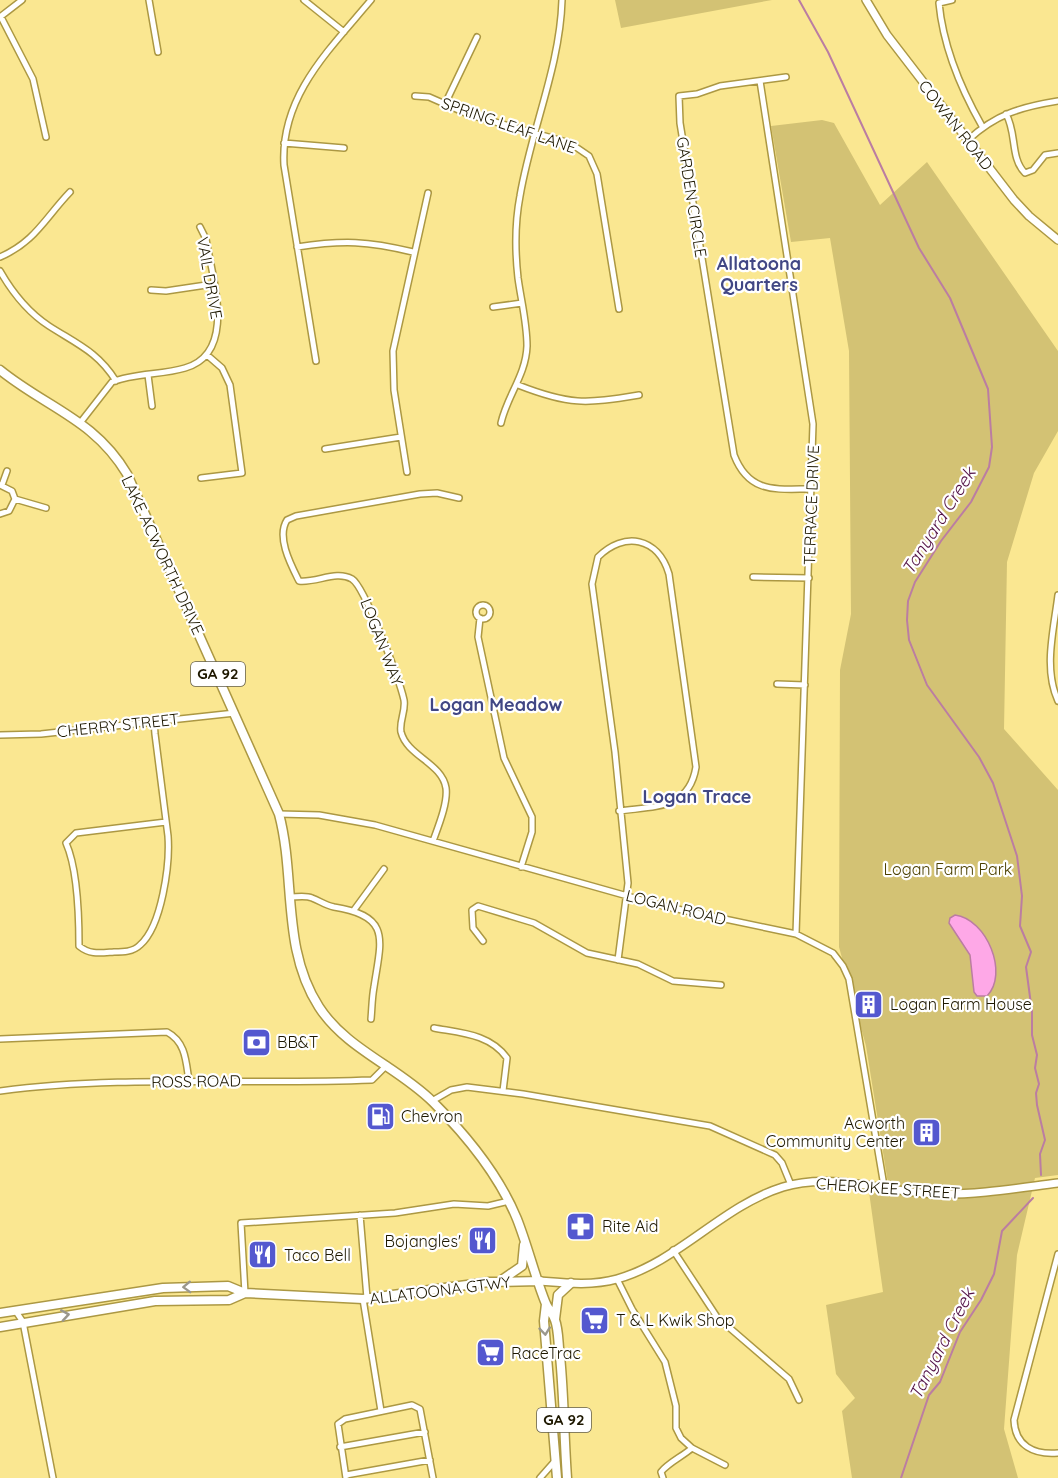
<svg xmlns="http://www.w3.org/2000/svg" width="1058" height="1478" font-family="Quicksand,sans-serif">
	<rect width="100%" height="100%" fill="#fae791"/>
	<path fill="#d3c274" d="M615 0H772L621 28Z
		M822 120 834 123 880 205 927 162 1058 351V431L1034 473 1007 562 1004 729 1058 790V1175L1035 1178 1017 1255 1004 1429 1018 1478H852L842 1411 855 1398 836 1374 826 1305 883 1292 869 1192 890 1196 866 1046 839 947 840 670 851 614 849 351 830 238 791 242 771 126Z"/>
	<path fill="#fea8e7" stroke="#bb7da2" stroke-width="1.5" d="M955 915C987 919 1009 974 987 996H977L974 992 970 955 949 923 950 918Z"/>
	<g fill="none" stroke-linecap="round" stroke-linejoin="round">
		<path stroke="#bb7da2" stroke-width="2" d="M799 0 828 52 919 248 950 298 988 389 992 447 989 467 971 502 941 541 915 582 908 601 907 620 909 640 927 685 979 757 993 783 1017 856 1022 896 1020 926 1031 952 1026 967 1032 1012V1035L1037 1055 1035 1068 1039 1084 1036 1093 1037 1105 1045 1140 1040 1154 1041 1175
			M901 1478 929 1395 940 1382 960 1332 981 1300 994 1274 1002 1231 1033 1198"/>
		<defs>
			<path id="street" d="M149 0 158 52
				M304 0 344 32
				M952 0 939 3C943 45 961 89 982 126
				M0 17 22 0
				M1 17 33 79 46 137
				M786 77 720 86 697 94 679 96 680 123 734 455C749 494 776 489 811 489
				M760 81 813 424 796 934
				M415 96 429 97 470 115 570 143 589 156 597 174 619 309
				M445 104 477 37
				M1006 114C1017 133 1010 158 1025 173L1033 170 1045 155 1058 153
				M968 140C996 114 1021 107 1058 101
				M284 143 344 148
				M297 247C344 240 367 241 413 252
				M0 257C35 242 45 218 70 192
				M0 271C12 292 29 313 49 326 77 344 98 352 116 381
				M151 290 166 291 213 284
				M493 307 522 303
				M316 361 284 165C280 96 330 49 371 0
				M148 375 152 406
				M518 385C569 405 585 404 639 395
				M80 423 112 382C135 373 162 375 185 368 238 353 212 277 206 239L200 227
				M501 423C507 396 526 375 527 346 527 323 521 300 518 278 515 251 515 222 520 196 531 130 560 67 562 0
				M325 449 401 437
				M407 472 394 390 393 351 428 193
				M201 478 242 473 230 385 222 368 207 355
				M0 485 12 491 15 499 9 511 0 514
				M2 485 7 471
				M15 499 46 508
				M753 577 809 578
				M1058 595C1054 629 1043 668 1058 701
				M476 612a7 7 0 1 1 14 0a7 7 0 1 1-14 0Z
				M480 618 478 637 504 758 532 817V832L521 867
				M777 684 805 685
				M154 721 155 734 168 836C170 864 162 926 140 945 133 952 123 952 114 952 100 953 90 955 79 946 79 916 78 870 66 843L76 833 166 822
				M0 735 41 734 235 713
				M279 814 319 815 375 825 663 906 796 934 833 953 843 966 849 979 883 1180 882 1189
				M433 841C438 827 448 803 446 788 442 763 407 756 401 732 399 721 406 711 404 700 400 682 365 587 352 579 336 570 317 583 299 581 291 565 276 537 287 520L296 516 420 494 437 493 459 498
				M289 897C297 897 306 895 312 898 320 901 325 905 334 907 392 916 381 940 374 987 372 997 372 1008 371 1019
				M354 910 384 869
				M483 941 473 928 472 910 478 906 534 923 587 953 638 964 673 981 721 985
				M618 960 628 883 615 752 592 584 598 557C624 531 658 537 669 574L696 767C689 810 654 806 619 811
				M434 1028C461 1033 490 1034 507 1058L503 1091
				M0 1039 167 1032C186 1042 186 1062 189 1081
				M0 1091C123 1075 248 1085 372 1080L387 1065
				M432 1101 451 1090 467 1087 523 1094 710 1126 775 1155 782 1163 791 1185
				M360 1215 367 1298
				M673 1250 717 1317 789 1379 799 1400
				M1058 1254 1014 1420C1015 1446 1034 1455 1058 1453
				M617 1279 632 1309 665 1362 676 1406V1428L681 1438 692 1448 725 1465
				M245 1293 241 1223 395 1213 454 1204 488 1206 509 1201
				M363 1299 381 1411
				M15 1310 23 1322 53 1478
				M340 1447 425 1432
				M346 1475 430 1460
				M346 1478 338 1424 345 1419 412 1405 420 1409 433 1478
				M540 1478 555 1461
				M663 1478 661 1472C668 1463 683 1456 692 1448"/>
			<path id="secondary" d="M866 0 887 35 1014 200 1029 216 1058 240
				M540 1281C565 1283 592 1286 617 1279 678 1262 722 1206 783 1187 832 1172 886 1192 936 1194 977 1195 1018 1188 1058 1183"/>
			<path id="primary" d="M0 370C47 408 94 419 127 474L279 814C296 878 281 948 319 1007 346 1049 398 1067 433 1102 466 1135 499 1175 517 1219 528 1247 535 1277 546 1304 549 1310 553 1314 555 1320 559 1331 558 1345 560 1356 564 1396 564 1437 567 1478
				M503 1279 522 1266 524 1245
				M546 1304 544 1321 557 1478
				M0 1313 163 1288 228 1286 245 1293 363 1299 489 1282 540 1281
				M555 1319 558 1295 571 1283
				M0 1327 155 1301 229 1300 245 1293"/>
		</defs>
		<use href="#street" stroke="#ac9843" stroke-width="8"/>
		<use href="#secondary" stroke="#ac9843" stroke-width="10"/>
		<use href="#primary" stroke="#ac9843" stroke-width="11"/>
		<use href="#street" stroke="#fff" stroke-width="5"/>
		<use href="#secondary" stroke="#fff" stroke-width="7"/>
		<use href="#primary" stroke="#fff" stroke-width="8"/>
	</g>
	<defs><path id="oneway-chevron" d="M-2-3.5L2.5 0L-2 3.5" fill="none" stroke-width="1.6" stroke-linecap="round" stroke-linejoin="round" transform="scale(1.5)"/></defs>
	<g stroke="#9a978c">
		<use href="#oneway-chevron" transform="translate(187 1287) rotate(178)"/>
		<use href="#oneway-chevron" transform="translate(65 1315) rotate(-9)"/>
		<use href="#oneway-chevron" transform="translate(545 1331) rotate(84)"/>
	</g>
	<defs>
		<symbol id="building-square" viewBox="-11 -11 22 22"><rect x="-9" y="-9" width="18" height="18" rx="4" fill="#5458cf" stroke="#fff"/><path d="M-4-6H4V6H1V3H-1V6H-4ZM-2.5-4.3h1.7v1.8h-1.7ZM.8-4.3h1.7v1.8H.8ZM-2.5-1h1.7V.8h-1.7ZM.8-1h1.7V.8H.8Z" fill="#fff"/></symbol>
		<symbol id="bank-square" viewBox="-11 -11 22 22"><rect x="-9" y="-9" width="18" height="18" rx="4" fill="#5458cf" stroke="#fff"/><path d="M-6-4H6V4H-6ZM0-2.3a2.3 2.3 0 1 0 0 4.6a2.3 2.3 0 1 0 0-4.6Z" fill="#fff"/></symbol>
		<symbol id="fuel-square" viewBox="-11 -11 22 22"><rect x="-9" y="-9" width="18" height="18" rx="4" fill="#5458cf" stroke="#fff"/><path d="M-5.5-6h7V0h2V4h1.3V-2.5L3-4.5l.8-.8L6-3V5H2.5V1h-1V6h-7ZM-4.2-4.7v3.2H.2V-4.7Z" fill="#fff"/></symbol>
		<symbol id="pharmacy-square" viewBox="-11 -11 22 22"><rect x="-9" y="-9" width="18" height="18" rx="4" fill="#5458cf" stroke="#fff"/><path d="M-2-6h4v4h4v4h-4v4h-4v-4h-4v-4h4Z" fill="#fff"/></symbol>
		<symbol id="restaurant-square" viewBox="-11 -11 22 22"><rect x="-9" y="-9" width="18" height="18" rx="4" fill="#5458cf" stroke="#fff"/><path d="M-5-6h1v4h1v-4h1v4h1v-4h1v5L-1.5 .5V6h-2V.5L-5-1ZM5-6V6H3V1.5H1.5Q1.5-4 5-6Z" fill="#fff"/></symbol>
		<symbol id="supermarket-square" viewBox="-11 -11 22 22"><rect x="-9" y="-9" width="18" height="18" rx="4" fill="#5458cf" stroke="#fff"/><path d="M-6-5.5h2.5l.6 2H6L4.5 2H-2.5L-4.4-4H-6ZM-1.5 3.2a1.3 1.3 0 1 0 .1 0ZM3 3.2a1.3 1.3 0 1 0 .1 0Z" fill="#fff"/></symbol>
	</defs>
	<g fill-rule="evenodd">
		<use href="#building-square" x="852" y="988" width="33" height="33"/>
		<use href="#bank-square" x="240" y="1026" width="33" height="33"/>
		<use href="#fuel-square" x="364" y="1100" width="33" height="33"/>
		<use href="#building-square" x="910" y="1116" width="33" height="33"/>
		<use href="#pharmacy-square" x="564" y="1210" width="33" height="33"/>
		<use href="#restaurant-square" x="466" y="1224" width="33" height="33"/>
		<use href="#restaurant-square" x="246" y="1238" width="33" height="33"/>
		<use href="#supermarket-square" x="578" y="1304" width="33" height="33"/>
		<use href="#supermarket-square" x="474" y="1336" width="33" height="33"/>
	</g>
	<g text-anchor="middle" stroke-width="4.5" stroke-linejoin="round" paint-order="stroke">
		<g fill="#fff" stroke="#625d4c" stroke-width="1.5">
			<rect x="191" y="662" width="54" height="24" rx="4.5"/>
			<rect x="537" y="1408" width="54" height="24" rx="4.5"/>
		</g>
		<g font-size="15" font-weight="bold" fill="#1e1800">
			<text x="218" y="679">GA 92</text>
			<text x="564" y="1425">GA 92</text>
		</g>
		<g font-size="16" fill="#1e1800" stroke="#fff">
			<text transform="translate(509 125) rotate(19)" y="6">SPRING LEAF LANE</text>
			<text transform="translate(956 125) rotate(52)" y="6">COWAN ROAD</text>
			<text transform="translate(692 197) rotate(81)" y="6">GARDEN CIRCLE</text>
			<text transform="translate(210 278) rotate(80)" y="6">VAIL DRIVE</text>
			<text transform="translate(811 505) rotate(-88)" y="6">TERRACE DRIVE</text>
			<text transform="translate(163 555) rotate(65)" y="6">LAKE ACWORTH DRIVE</text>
			<text transform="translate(382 642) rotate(69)" y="6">LOGAN WAY</text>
			<text transform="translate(118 725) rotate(-6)" y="6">CHERRY STREET</text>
			<text transform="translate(676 907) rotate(14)" y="6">LOGAN ROAD</text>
			<text transform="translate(196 1081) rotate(-1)" y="6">ROSS ROAD</text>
			<text transform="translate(888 1188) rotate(4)" y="6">CHEROKEE STREET</text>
			<text transform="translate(440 1290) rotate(-7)" y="6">ALLATOONA GTWY</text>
		</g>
		<g font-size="16" fill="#4c4001" stroke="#fff">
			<text x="948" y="875">Logan Farm Park</text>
		</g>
		<g font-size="16" fill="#1e1800" stroke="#fff" text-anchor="start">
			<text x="890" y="1010">Logan Farm House</text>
			<text x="277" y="1048">BB&amp;T</text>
			<text x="401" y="1122">Chevron</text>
			<text x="905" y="1129" text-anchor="end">Acworth<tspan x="905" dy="18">Community Center</tspan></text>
			<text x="602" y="1232">Rite Aid</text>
			<text x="461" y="1247" text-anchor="end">Bojangles'</text>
			<text x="284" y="1261">Taco Bell</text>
			<text x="616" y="1326">T &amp; L Kwik Shop</text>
			<text x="511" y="1359">RaceTrac</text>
		</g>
		<g font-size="18" font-weight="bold" fill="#414784" stroke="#fff">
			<text x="759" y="270">Allatoona<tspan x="759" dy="21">Quarters</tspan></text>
			<text x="496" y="711">Logan Meadow</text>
			<text x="697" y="803">Logan Trace</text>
		</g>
		<g font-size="18" font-style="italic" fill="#521146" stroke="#fff">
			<text transform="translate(939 521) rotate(-58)" y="6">Tanyard Creek</text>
			<text transform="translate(942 1344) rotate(-63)" y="6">Tanyard Creek</text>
		</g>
	</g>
</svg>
